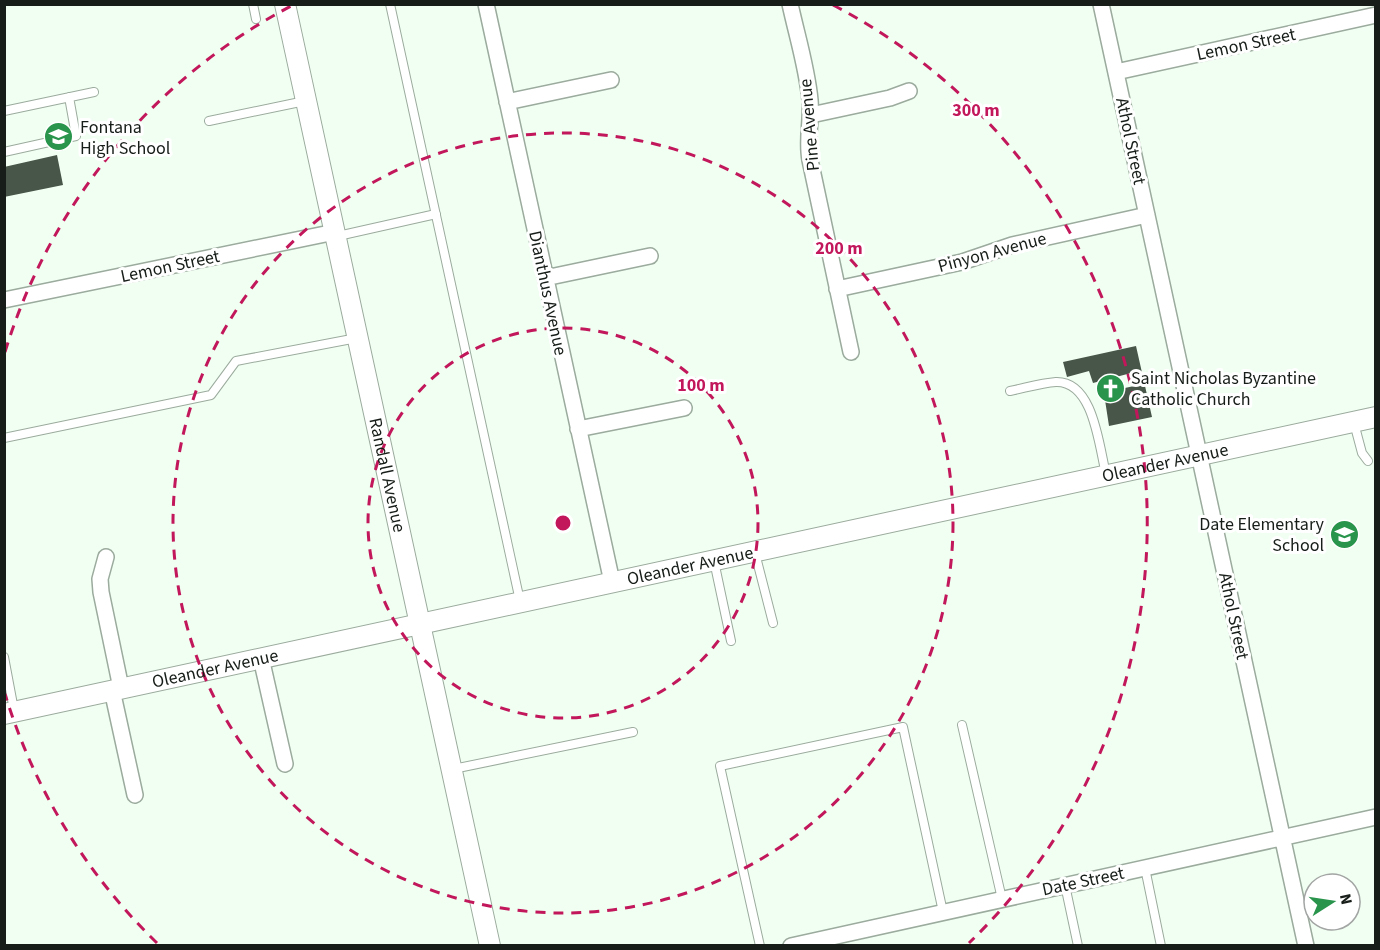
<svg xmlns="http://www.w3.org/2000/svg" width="1380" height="950" font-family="'Source Sans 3',sans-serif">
	<rect width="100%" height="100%" fill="#f0fff2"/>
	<path fill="#475649" d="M57 155 63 185 4 197V167Z
		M1136 346 1152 417 1109 426 1105 400 1120 396V389L1139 385 1135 372 1093 383 1089 371 1067 377 1063 362Z"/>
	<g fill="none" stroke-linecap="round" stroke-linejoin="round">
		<defs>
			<path id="service" d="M253 4 256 19
				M390 4 520 601
				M4 111 94 92
				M209 121 305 101
				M4 152 76 136 69 97
				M338 236 436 214
				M1010 391C1025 388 1041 383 1056 382 1094 381 1099 447 1106 474
				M1354 423 1362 453 1368 461
				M4 438 211 395 236 361 357 338
				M755 553 773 623
				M714 561 731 641
				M4 657 14 710
				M962 725 1002 899
				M453 769 633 732
				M1145 868 1161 946
				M1065 885 1078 946
				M760 946 720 766 903 727 943 912"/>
			<path id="minor" d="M486 4 612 582
				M790 4C797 36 807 68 810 100 812 120 806 139 810 160L851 352
				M1101 4 1306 946
				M1116 72 1376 15
				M507 102 611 80
				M811 115 890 98 909 91
				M545 278 650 256
				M837 289 962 262 1012 245 1147 215
				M4 300 335 232
				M578 429 684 408
				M106 557 100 579 101 592 121 688
				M261 658 285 764
				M112 690 135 795
				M791 946 1376 817"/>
			<g id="tertiary">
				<path id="s1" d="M285 4 490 946"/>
				<path id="s2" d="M4 714 1376 417"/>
			</g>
		</defs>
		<use href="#service" stroke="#9bab9d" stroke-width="10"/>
		<use href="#minor" stroke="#9bab9d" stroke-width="18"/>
		<use href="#tertiary" stroke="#9bab9d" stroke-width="22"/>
		<use href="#service" stroke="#fff" stroke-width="8"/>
		<use href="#minor" stroke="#fff" stroke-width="15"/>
		<use href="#tertiary" stroke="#fff" stroke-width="20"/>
	</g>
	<g fill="none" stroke="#c2185b" stroke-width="3" stroke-dasharray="10 8">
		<circle cx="563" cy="523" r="195"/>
		<circle cx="563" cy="523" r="390"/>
		<path d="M157 943A584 584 0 0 1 5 694M5 352A584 584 0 0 1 293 5M833 5A584 584 0 0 1 969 943"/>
	</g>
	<defs>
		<symbol id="school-disc" viewBox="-11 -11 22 22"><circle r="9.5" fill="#29944c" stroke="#fff"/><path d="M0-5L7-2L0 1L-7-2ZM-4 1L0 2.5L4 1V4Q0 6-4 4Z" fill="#fff"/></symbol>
		<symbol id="church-disc" viewBox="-11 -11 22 22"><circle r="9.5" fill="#29944c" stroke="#fff"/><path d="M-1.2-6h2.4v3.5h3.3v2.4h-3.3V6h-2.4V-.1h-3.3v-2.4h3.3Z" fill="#fff"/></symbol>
	</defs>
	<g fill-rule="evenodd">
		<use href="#school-disc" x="42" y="120" width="33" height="33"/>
		<use href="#church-disc" x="1094" y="372" width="33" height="33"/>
		<use href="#school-disc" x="1328" y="518" width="33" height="33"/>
	</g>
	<g text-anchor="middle" stroke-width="6" stroke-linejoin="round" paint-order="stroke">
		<g font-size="18" fill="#171d18" stroke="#fff">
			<text transform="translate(1246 44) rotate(-12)" y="6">Lemon Street</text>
			<text transform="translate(809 125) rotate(-95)" y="6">Pine Avenue</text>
			<text transform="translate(1131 141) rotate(78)" y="6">Athol Street</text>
			<text transform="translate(992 252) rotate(-15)" y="6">Pinyon Avenue</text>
			<text transform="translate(170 266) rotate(-12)" y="6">Lemon Street</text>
			<text transform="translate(548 293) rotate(78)" y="6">Dianthus Avenue</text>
			<text dy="6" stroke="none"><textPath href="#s2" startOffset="1188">Oleander Avenue</textPath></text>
			<text dy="6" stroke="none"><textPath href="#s1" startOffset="482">Randall Avenue</textPath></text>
			<text dy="6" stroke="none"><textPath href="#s2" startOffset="702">Oleander Avenue</textPath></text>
			<text transform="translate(1234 616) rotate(78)" y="6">Athol Street</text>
			<text dy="6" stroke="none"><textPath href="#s2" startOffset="216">Oleander Avenue</textPath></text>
			<text transform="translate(1083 881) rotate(-12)" y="6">Date Street</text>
		</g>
		<g font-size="18" fill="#171d18" stroke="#fff" text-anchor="start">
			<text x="80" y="133">Fontana<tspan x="80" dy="21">High School</tspan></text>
			<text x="1131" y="384">Saint Nicholas Byzantine<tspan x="1131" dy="21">Catholic Church</tspan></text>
			<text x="1324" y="530" text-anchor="end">Date Elementary<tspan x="1324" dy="21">School</tspan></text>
		</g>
	</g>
	<circle cx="563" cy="523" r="9" fill="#c2185b" stroke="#fff" stroke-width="3"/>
	<g font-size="18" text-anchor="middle" font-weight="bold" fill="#c2185b" stroke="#fff" stroke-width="6" stroke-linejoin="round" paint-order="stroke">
		<text x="976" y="116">300 m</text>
		<text x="839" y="254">200 m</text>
		<text x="701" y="391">100 m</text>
	</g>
	<rect width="1380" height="950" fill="none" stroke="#171d18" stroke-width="12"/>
	<g transform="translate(1332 902) rotate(78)"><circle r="28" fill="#ffffff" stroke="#a2a5a3" stroke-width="1.5"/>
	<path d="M0-4.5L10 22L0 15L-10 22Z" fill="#29944c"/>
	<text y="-9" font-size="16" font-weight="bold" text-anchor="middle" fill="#171d18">N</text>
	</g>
</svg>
